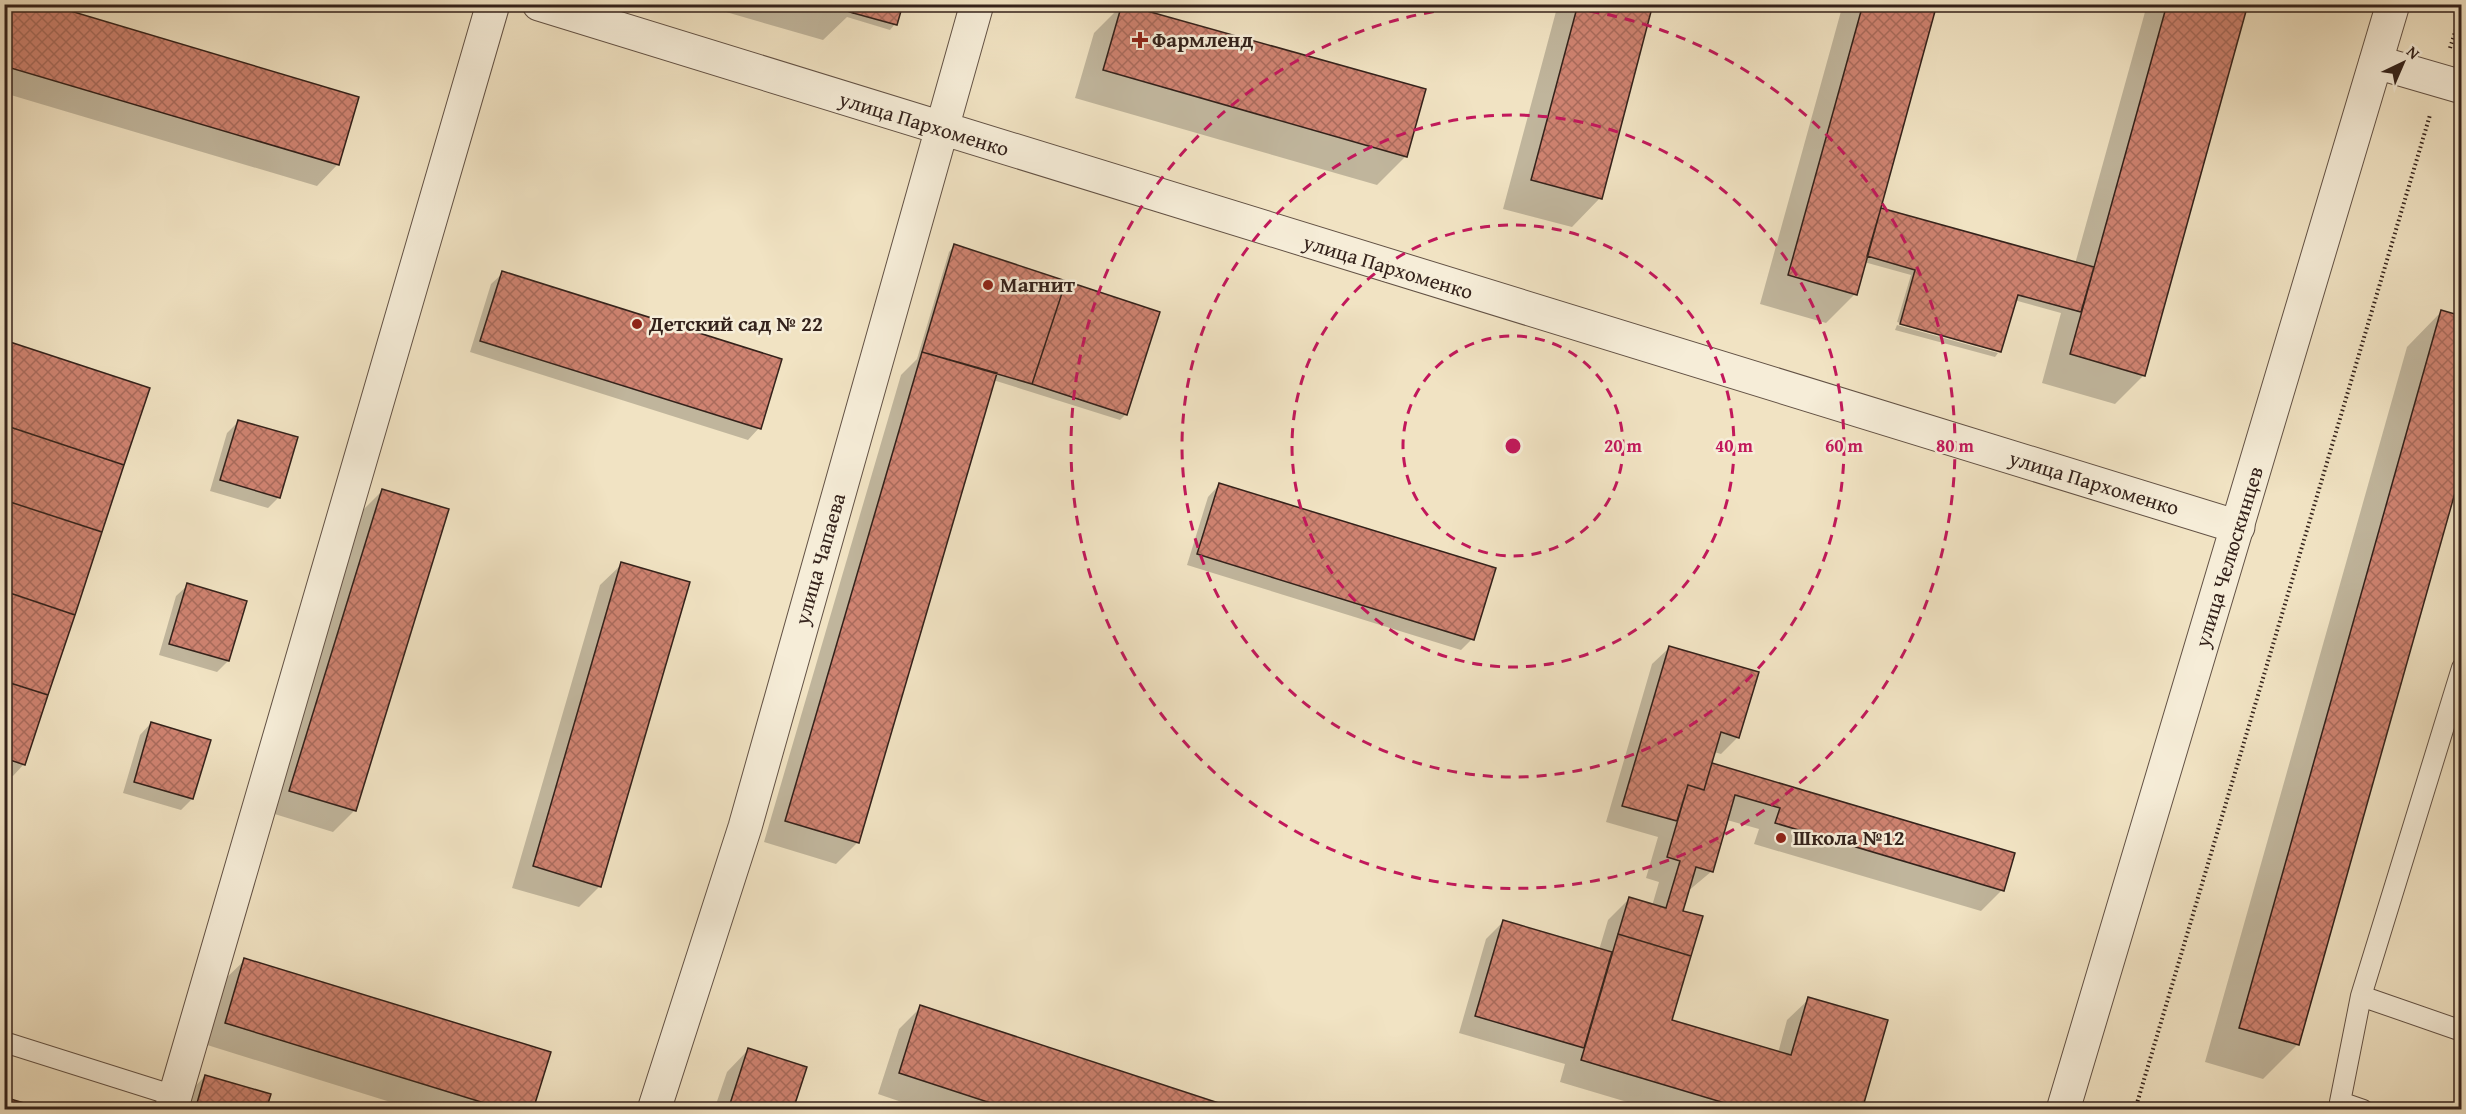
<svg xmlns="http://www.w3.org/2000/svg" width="2466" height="1114" font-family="'Gentium Book Plus',serif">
	<defs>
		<pattern id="building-cross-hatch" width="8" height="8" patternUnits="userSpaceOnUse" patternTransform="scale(1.5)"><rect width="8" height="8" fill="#cf8371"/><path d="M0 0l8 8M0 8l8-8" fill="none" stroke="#a96b5c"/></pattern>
	</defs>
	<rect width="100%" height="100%" fill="#f1e3c3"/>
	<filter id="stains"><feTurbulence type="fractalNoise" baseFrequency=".00333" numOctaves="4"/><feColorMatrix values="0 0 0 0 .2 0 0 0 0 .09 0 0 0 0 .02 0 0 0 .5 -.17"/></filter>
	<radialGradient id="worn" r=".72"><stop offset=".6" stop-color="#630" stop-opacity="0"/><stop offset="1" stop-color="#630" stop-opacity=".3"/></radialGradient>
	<path fill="#0003" d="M4 4 338 164 317 186 4 93Z
		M729 4H901L895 24 890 30 847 17 823 40 726 12Z
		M1123 4 1406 156 1377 185 1075 98 1094 33Z
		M1558 4H1652L1600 198 1572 227 1503 209Z
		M1843 4H1936L1878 213 1881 209 2075 264 2145 12 2153 4H2247L2144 375 2115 404 2042 383 2061 313 2014 300 1999 353V350L1897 322 1911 275 1864 262 1855 294 1826 323 1760 304Z
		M954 246 1126 414 1120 420 993 380 858 842 836 864 764 842 901 375 917 359 949 252Z
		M503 273 759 428 748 440 470 352 491 284Z
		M2441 312 2298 1044 2263 1079 2205 1062 2407 347Z
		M1897 325 1998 353 1995 357 1895 330Z
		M4 341 24 764 13 776 4 773Z
		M239 421 279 497 268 508 210 491 227 433Z
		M1219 485 1472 639 1461 650 1187 565 1208 497Z
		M382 491 355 810 333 832 268 812 361 512Z
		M622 564 600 886 579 907 512 888 600 585Z
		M188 585 228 661 217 672 159 655 176 596Z
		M1669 648 1738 737 1721 754 1714 752 1709 768 1713 765 2002 890 1981 911 1754 844 1759 829 1727 820 1712 871 1687 892 1682 912 1671 1021 1778 1053 1787 1020 1809 999 1860 1110H1654L1560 1082 1565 1064 1459 1033 1486 939 1503 922 1599 950 1608 920 1629 899 1652 906 1659 882 1646 878 1658 837 1606 822 1652 664Z
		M151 723 192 799 181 810 123 793 140 735Z
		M245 960 532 1110H416L204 1044 223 981Z
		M921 1007 1236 1110H925L878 1094 899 1029Z
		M748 1050 792 1110H714L727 1072Z
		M205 1076 265 1110H180L184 1098Z"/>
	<path fill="url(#building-cross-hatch)" stroke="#34221b" stroke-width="1.5" d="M4 4H47L359 97 339 165 4 66Z
		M826 4H856L853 13Z
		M856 4H903L897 25 853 13Z
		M1122 4 1426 89 1407 157 1103 70Z
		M1578 4H1653L1602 199 1531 180Z
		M1863 4H1937L1857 295 1788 275Z
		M2167 4H2248L2145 376 2070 354Z
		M1881 208 2094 267 2081 312 2018 295 2001 352 1900 324 1915 270 1867 256Z
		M954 244 1066 281 1032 384 922 352Z
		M502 271 782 359 761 429 480 341Z
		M1066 281 1160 312 1127 415 1032 384Z
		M2441 310 2462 316V468L2299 1045 2239 1028Z
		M4 340 150 388 124 465 4 425Z
		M922 352 997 373 859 843 785 821Z
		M238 420 298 437 280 498 220 480Z
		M4 425 124 465 102 532 4 500Z
		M1219 483 1496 568 1474 640 1197 554Z
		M382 489 449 509 356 811 289 791Z
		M4 500 102 532 75 615 4 591Z
		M621 562 690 582 601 887 533 866Z
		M187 583 247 601 229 661 169 644Z
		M4 591 75 615 48 695 4 681Z
		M1669 646 1759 672 1739 738 1721 732 1704 790 1688 785 1677 821 1622 806Z
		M4 681 48 695 25 765 4 758Z
		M151 722 211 740 193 799 134 782Z
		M1712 763 2015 853 2004 891 1775 823 1780 808 1735 795 1713 872 1696 867 1683 911 1703 916 1691 956 1618 934 1629 897 1666 908 1680 861 1667 857 1688 785 1704 790Z
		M1503 920 1612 952 1584 1048 1475 1016Z
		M1618 934 1691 956 1672 1020 1791 1055 1808 997 1888 1020 1862 1110H1748L1581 1060Z
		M244 958 551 1052 533 1110H507L225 1023Z
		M920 1005 1240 1110H1012L899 1073Z
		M748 1048 807 1067 793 1110H728Z
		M205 1075 271 1094 266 1110H195Z
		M4 1097 47 1110H4Z"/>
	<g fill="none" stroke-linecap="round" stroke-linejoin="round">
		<defs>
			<path id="service" d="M2361 996 2462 1031
				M4 1042 175 1096
				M2363 1110 2340 1102 2361 996 2462 668"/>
			<path id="minor" d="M539 4 2238 527
				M2376 62 2462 87
				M171 1110 493 4
				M654 1110 745 827 977 4"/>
			<path id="tertiary" d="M2063 1110 2393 4"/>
		</defs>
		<use href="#service" stroke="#635245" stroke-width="22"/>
		<use href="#minor" stroke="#635245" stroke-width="35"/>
		<use href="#tertiary" stroke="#635245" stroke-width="35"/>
		<path stroke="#34221b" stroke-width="4" stroke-dasharray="1.5 3" stroke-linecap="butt" d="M2450 48 2462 11
			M2135 1110 2430 115"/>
		<use href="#service" stroke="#f6edd8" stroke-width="20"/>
		<use href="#minor" stroke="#f6edd8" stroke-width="33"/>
		<use href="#tertiary" stroke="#f6edd8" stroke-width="33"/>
	</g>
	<g fill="none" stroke="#c2185b" stroke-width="3" stroke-dasharray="10 8">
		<circle cx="1513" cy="446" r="110"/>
		<circle cx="1513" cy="446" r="221"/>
		<circle cx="1513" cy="446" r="331"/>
		<path d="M1536 5A442 442 0 1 1 1490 5"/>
	</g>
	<g fill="#8f2418" stroke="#f6edd8" stroke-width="2">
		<path d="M1137 31h6v6h6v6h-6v6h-6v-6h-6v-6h6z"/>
		<circle cx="988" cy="285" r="6"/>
		<circle cx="637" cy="324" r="6"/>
		<circle cx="1781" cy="838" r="6"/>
	</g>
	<g text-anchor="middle" stroke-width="5" stroke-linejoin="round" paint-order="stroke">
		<g font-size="21" font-weight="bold" fill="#34221b" stroke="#f6edd8" text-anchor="start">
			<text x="1152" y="47">Фармленд</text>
			<text x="1000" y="292">Магнит</text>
			<text x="649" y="331">Детский сад № 22</text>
			<text x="1793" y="845">Школа №12</text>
		</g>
		<g font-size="21" fill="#34221b" stroke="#f6edd8">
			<text transform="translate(924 124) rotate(17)" y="7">улица Пархоменко</text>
			<text transform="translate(1388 267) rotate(17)" y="7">улица Пархоменко</text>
			<text transform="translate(2094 483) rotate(17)" y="7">улица Пархоменко</text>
			<text transform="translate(2229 557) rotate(-73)" y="7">улица Челюскинцев</text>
			<text transform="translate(820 559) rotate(-74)" y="7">улица Чапаева</text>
		</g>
	</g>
	<circle cx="1513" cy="446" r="9" fill="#c2185b" stroke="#f6edd8" stroke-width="3"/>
	<g font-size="18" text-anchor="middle" font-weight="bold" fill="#c2185b" stroke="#f6edd8" stroke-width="5" stroke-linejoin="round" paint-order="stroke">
		<text x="1623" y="452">20 m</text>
		<text x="1734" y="452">40 m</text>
		<text x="1844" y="452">60 m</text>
		<text x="1955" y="452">80 m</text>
	</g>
	<rect width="2466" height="1114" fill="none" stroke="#f1e3c3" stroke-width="24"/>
	<rect x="6" y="6" width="2454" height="1102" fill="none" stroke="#34221b" stroke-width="3"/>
	<rect x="12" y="12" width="2442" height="1090" fill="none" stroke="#34221b" stroke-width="1.5"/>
	<g transform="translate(2403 63) rotate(44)" stroke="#f6edd8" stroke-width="4.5" paint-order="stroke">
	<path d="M0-4.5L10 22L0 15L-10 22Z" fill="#34221b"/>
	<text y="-9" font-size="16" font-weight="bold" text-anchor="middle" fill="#34221b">N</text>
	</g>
	<rect width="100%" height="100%" filter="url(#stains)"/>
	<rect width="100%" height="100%" fill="url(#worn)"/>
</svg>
